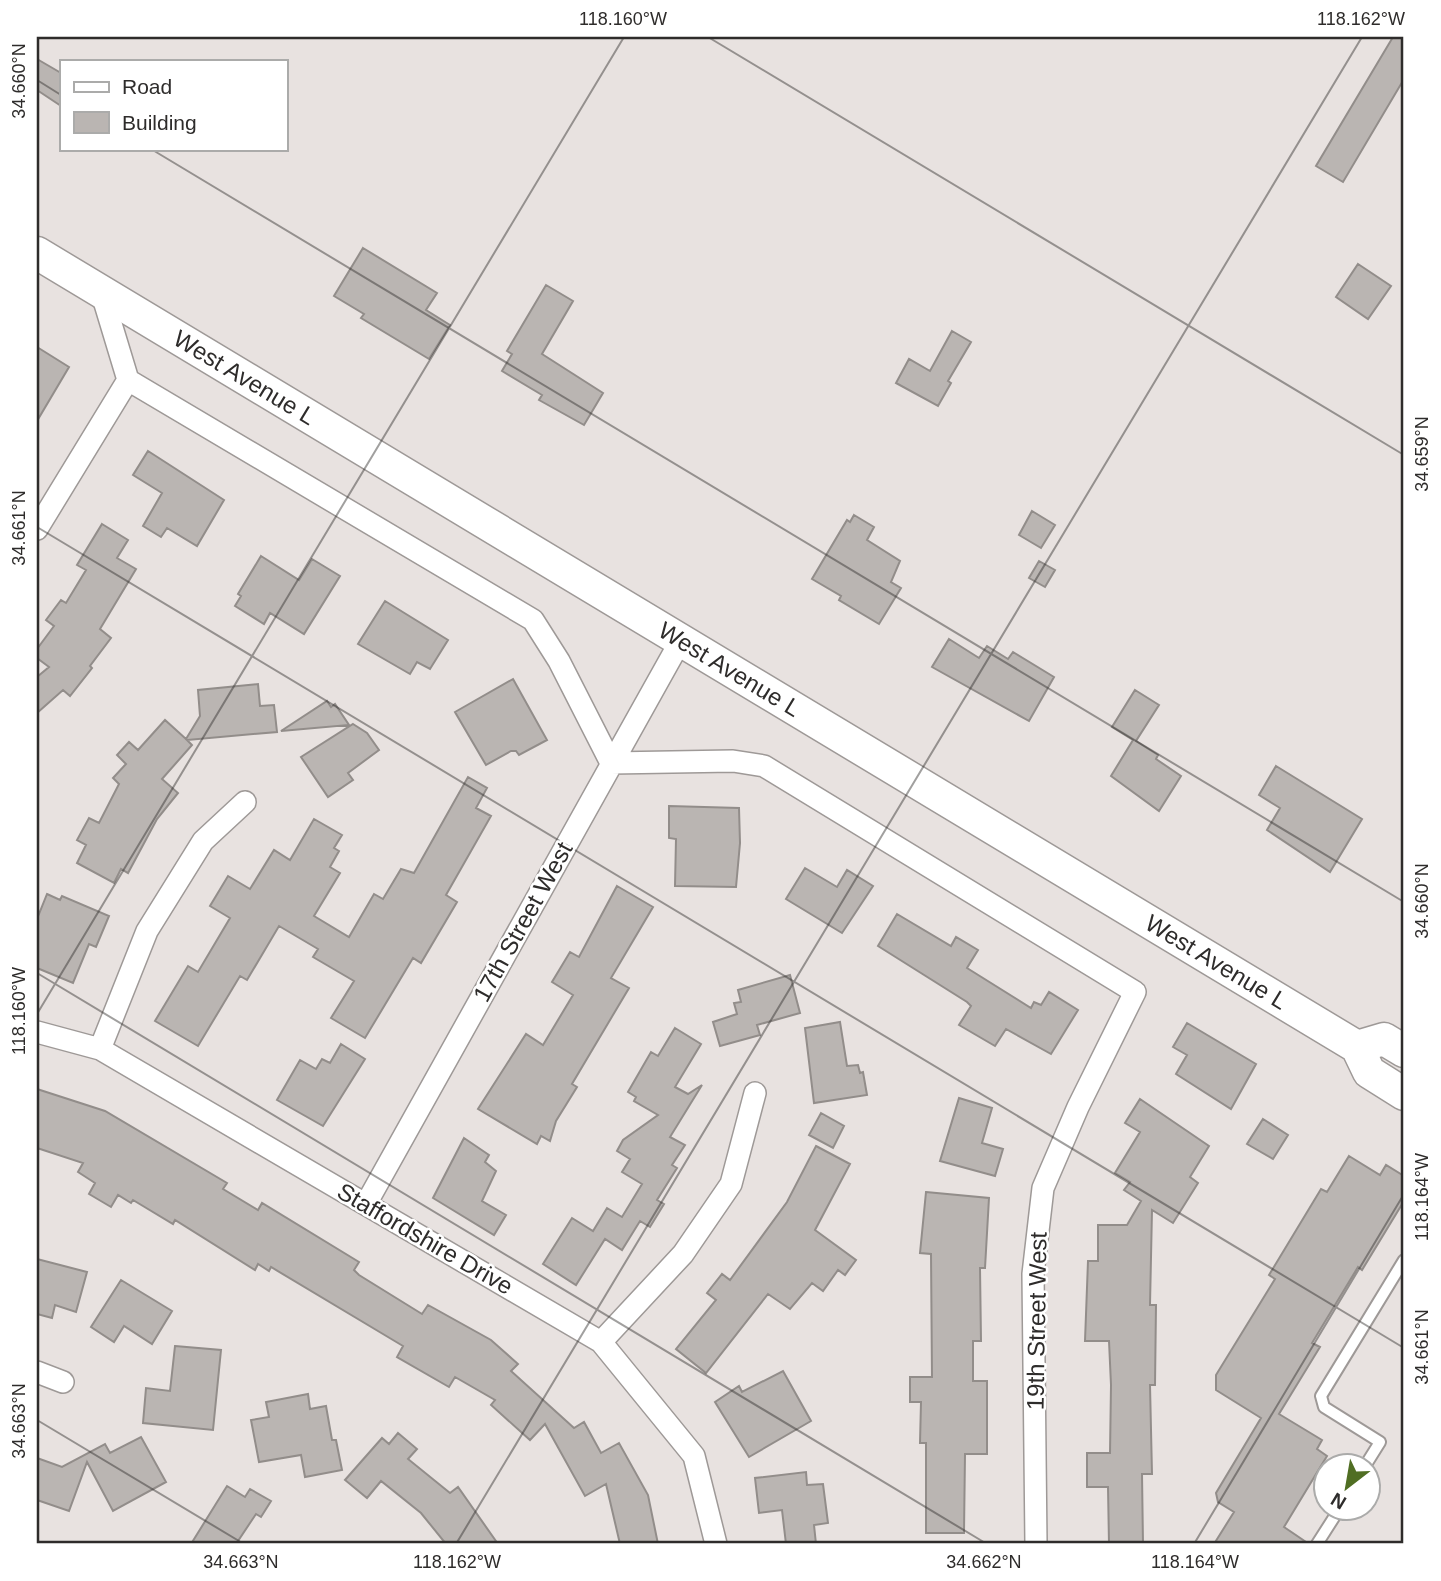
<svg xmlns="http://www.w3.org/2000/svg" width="1441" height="1581" font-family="Helvetica,sans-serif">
	<rect width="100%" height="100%" fill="#e8e2e0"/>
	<path fill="#bab5b2" stroke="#928d8a" stroke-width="2" d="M1393 37H1404V79L1343 182 1316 166Z
		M37 59 61 73V106L37 90Z
		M363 248 437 293 426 310 450 325 429 359 361 318 364 314 334 296Z
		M1358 264 1391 286 1368 319 1336 297Z
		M546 285 573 301 542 354 603 393 584 425 539 400 542 395 502 371 512 354 507 351Z
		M952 331 971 342 948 381 951 383 938 406 896 383 909 359 930 371Z
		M37 347 69 367 37 421Z
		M148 451 224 500 197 546 167 528 161 537 143 526 162 493 133 475Z
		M1032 511 1055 525 1041 548 1019 535Z
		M854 515 874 527 867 540 900 561 891 582 901 588 879 624 839 600 841 596 812 579 847 520 850 522Z
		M102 524 128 540 117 558 136 569 100 629 111 638 90 666 92 668 70 696 63 690 37 713V677L49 667 37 658V649L54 626 46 620 61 600 66 603 86 570 77 565Z
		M261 556 299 580 312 559 340 576 304 634 270 613 264 624 235 606 241 596 238 594Z
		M1039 561 1055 570 1045 587 1029 578Z
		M385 601 448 640 430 669 417 662 410 674 358 644Z
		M949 639 979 658 987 646 1008 659 1013 652 1054 677 1029 721 932 667Z
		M513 679 547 740 519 755 516 751H511L486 765 455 712Z
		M258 684 260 706 274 705 277 732 187 740 192 745 162 779 178 793 157 819 128 873 121 869 114 883 77 863 86 845 77 840 89 818 99 823 119 784 113 778 126 764 117 755 129 742 138 750 165 720 186 739 200 716 198 690Z
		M1135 690 1159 705 1136 741 1158 755 1156 759 1181 776 1159 811 1111 776 1133 740 1112 727Z
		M327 701 331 707 335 704 349 725 281 731Z
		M353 724 367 733 379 750 348 773 353 780 328 797 301 757Z
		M1276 766 1362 819 1330 872 1267 830 1280 808 1259 795Z
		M468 777 487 788 476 808 491 816 446 895 457 902 421 963 413 958 365 1038 331 1018 354 981 313 957 318 949 279 926 247 980 240 976 198 1046 155 1021 188 966 198 972 230 918 210 906 228 876 250 889 274 850 290 860 314 819 342 835 334 848 339 851 330 867 340 873 314 916 349 937 374 894 383 899 401 869 414 873Z
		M669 806 739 808 740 843 736 887 675 886 676 839 669 838Z
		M805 868 837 887 847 870 873 886 842 933 786 899Z
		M617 886 653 907 611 978 629 988 572 1084 577 1087 556 1121 550 1141 541 1136 537 1144 478 1109 526 1034 543 1045 573 995 552 982 570 952 579 957Z
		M47 894 60 900 62 896 109 916 96 947 89 944 73 983 37 968V919Z
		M897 914 951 946 956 937 978 950 967 968 1031 1008 1034 1002 1041 1005 1049 992 1078 1010 1051 1054 1006 1029 995 1046 959 1025 971 1006 967 1002 878 946Z
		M790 975 800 1013 757 1025 760 1035 720 1046 713 1022 737 1014 734 1003 741 1002 738 990Z
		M840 1022 847 1066 858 1065 860 1073 863 1072 867 1095 814 1103 805 1028Z
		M1187 1023 1256 1064 1231 1109 1176 1074 1187 1055 1173 1047Z
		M675 1028 701 1044 675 1087 688 1094 702 1085 670 1137 685 1145 672 1165 677 1168 657 1200 664 1204 650 1227 640 1221 622 1250 605 1239 576 1285 543 1264 572 1218 593 1231 607 1208 622 1217 642 1184 622 1172 630 1159 617 1151 623 1140 658 1115 634 1101 636 1097 628 1092 651 1052 658 1056Z
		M341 1044 365 1059 323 1126 277 1100 300 1060 316 1069 322 1059 330 1063Z
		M37 1089 105 1111 227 1183 223 1189 258 1210 262 1203 359 1262 354 1270 359 1275 422 1314 428 1305 491 1340 518 1364 511 1371 574 1428 584 1422 601 1453 619 1443 648 1495 658 1544H620L606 1484 585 1496 545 1424 530 1440 491 1405 495 1400 455 1377 449 1387 397 1357 403 1346 271 1267 269 1271 258 1264 255 1270 175 1220 173 1224 133 1200 131 1203 118 1195 111 1207 89 1194 95 1183 78 1172 83 1163 37 1148Z
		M959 1098 992 1108 982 1143 1003 1149 995 1176 940 1161Z
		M1140 1099 1209 1146 1190 1177 1198 1183 1173 1223 1152 1210 1150 1305H1156L1155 1385H1150L1152 1474H1142L1143 1544H1109L1108 1487H1087V1453H1110L1111 1385 1109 1341H1085L1088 1261H1098V1225H1127L1141 1201 1124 1190 1130 1182 1115 1173 1140 1132 1125 1123Z
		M821 1113 844 1126 833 1148 809 1135Z
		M1263 1119 1288 1135 1273 1159 1247 1144Z
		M464 1138 489 1155 485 1162 496 1171 482 1201 506 1215 494 1235 433 1198Z
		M816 1146 850 1164 815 1230 856 1260 845 1275 838 1270 823 1291 812 1283 790 1309 768 1294 706 1373 676 1349 716 1300 707 1293 722 1274 730 1280 787 1202Z
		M1349 1156 1380 1175 1386 1165 1404 1176V1201L1362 1270 1358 1267 1312 1343 1320 1347 1279 1414 1322 1440 1317 1449 1327 1456 1284 1527 1309 1544H1214L1234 1512 1218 1502 1216 1493 1261 1418 1216 1390V1375L1275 1279 1269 1275 1321 1189 1327 1192Z
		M926 1192 989 1198 985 1268H980L981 1341H973V1381H987V1454H965L964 1533H926V1443H920L921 1402H910V1377H932L931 1254 920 1253Z
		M37 1259 87 1272 76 1312 55 1305 52 1318 37 1314Z
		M121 1280 172 1311 152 1344 124 1326 114 1342 91 1327Z
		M175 1346 221 1350 213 1430 143 1423 146 1388 170 1391Z
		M783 1371 811 1421 749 1457 715 1402 739 1386 742 1392Z
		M308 1394 310 1409 326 1406 332 1440H336L342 1470 305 1477 301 1455 259 1462 251 1420 269 1417 266 1402Z
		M398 1433 417 1449 408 1459 450 1493 458 1487 498 1544H446L421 1513 381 1481 367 1498 345 1480 382 1438 389 1444Z
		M141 1437 166 1482 113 1511 87 1462 69 1511 37 1500V1458L62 1467 105 1444 110 1453Z
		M806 1472 807 1485 823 1484 828 1523 814 1525 816 1544H786L782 1510 759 1513 755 1478Z
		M227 1486 245 1497 250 1489 271 1501 261 1517 256 1514 236 1544H191Z"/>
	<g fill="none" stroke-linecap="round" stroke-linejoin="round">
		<defs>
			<path id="lane" d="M1365 1466 1380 1442 1324 1407 1321 1396 1404 1260
				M1317 1544 1340 1508"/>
			<path id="street" d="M102 294 128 380 533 620 559 661 611 763 733 761 764 766 1135 992 1078 1107 1043 1188 1033 1274 1036 1544
				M37 529 128 380
				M37 1032 100 1049 601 1342 694 1456 716 1544
				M100 1049 147 931 203 841 245 802
				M366 1204 681 640
				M601 1342 683 1254 731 1184 755 1093
				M37 1372 63 1382"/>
			<g id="primary">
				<path id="s1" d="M37 253 1357 1047 1369 1072 1404 1094"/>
				<path d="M1357 1047 1384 1039 1404 1051"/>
			</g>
		</defs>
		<use href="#lane" stroke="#9e9997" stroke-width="14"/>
		<use href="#street" stroke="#9e9997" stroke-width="24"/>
		<use href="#primary" stroke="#9e9997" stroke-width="35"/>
		<use href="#lane" stroke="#fff" stroke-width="10"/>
		<use href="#street" stroke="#fff" stroke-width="21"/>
		<use href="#primary" stroke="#fff" stroke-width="32"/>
	</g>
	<path fill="none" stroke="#2e2c2b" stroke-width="2" stroke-opacity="0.45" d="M708 37 1404 455M37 80 61 95M151 149 1404 902M37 527 1404 1348M37 973 987 1544M37 1014 624 37M37 1420 244 1544M456 1544 1362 37M1194 1544 1404 1194"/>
	<g text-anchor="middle" stroke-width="5" stroke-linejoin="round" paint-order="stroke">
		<g font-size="24" fill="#2e2c2b" stroke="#fff">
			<text dy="8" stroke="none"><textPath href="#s1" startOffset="242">West Avenue L</textPath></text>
			<text dy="8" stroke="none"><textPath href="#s1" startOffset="808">West Avenue L</textPath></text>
			<text transform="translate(523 922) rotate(-61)" y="8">17th Street West</text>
			<text dy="8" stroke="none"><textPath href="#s1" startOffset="1376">West Avenue L</textPath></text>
			<text transform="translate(425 1239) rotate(30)" y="8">Staffordshire Drive</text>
			<text transform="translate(1037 1321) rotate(-89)" y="8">19th Street West</text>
		</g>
	</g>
	<rect width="1441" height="1581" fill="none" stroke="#ffffff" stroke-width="77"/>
	<rect x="60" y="60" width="228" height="91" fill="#ffffff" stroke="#ababaa" stroke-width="2"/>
	<rect x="74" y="82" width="35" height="10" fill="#ffffff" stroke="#ababaa" stroke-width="2"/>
	<text x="122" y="94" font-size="21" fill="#2e2c2b">Road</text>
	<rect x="74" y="112" width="35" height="21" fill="#bab5b2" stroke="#ababaa" stroke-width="2"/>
	<text x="122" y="130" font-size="21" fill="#2e2c2b">Building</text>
	<g transform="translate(1347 1487) rotate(211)"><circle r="33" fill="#ffffff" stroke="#ababaa" stroke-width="2"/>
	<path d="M0-5L12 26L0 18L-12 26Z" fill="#506e23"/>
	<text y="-10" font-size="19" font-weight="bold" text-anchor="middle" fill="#2e2c2b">N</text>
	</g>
	<rect x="38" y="38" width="1364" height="1504" fill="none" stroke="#2e2c2b" stroke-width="2.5"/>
	<g font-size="18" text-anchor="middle" fill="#2e2c2b">
		<text x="623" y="25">118.160°W</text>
		<text x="1361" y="25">118.162°W</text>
		<text transform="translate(19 81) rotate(-90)" y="6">34.660°N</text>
		<text transform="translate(1422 454) rotate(-90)" y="6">34.659°N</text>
		<text transform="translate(19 528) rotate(-90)" y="6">34.661°N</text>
		<text transform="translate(1422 901) rotate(-90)" y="6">34.660°N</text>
		<text transform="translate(19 1011) rotate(-90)" y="6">118.160°W</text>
		<text transform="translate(1422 1197) rotate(-90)" y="6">118.164°W</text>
		<text transform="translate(1422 1347) rotate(-90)" y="6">34.661°N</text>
		<text transform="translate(19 1421) rotate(-90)" y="6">34.663°N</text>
		<text x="241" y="1568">34.663°N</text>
		<text x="457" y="1568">118.162°W</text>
		<text x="984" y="1568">34.662°N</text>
		<text x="1195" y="1568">118.164°W</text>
	</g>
</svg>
